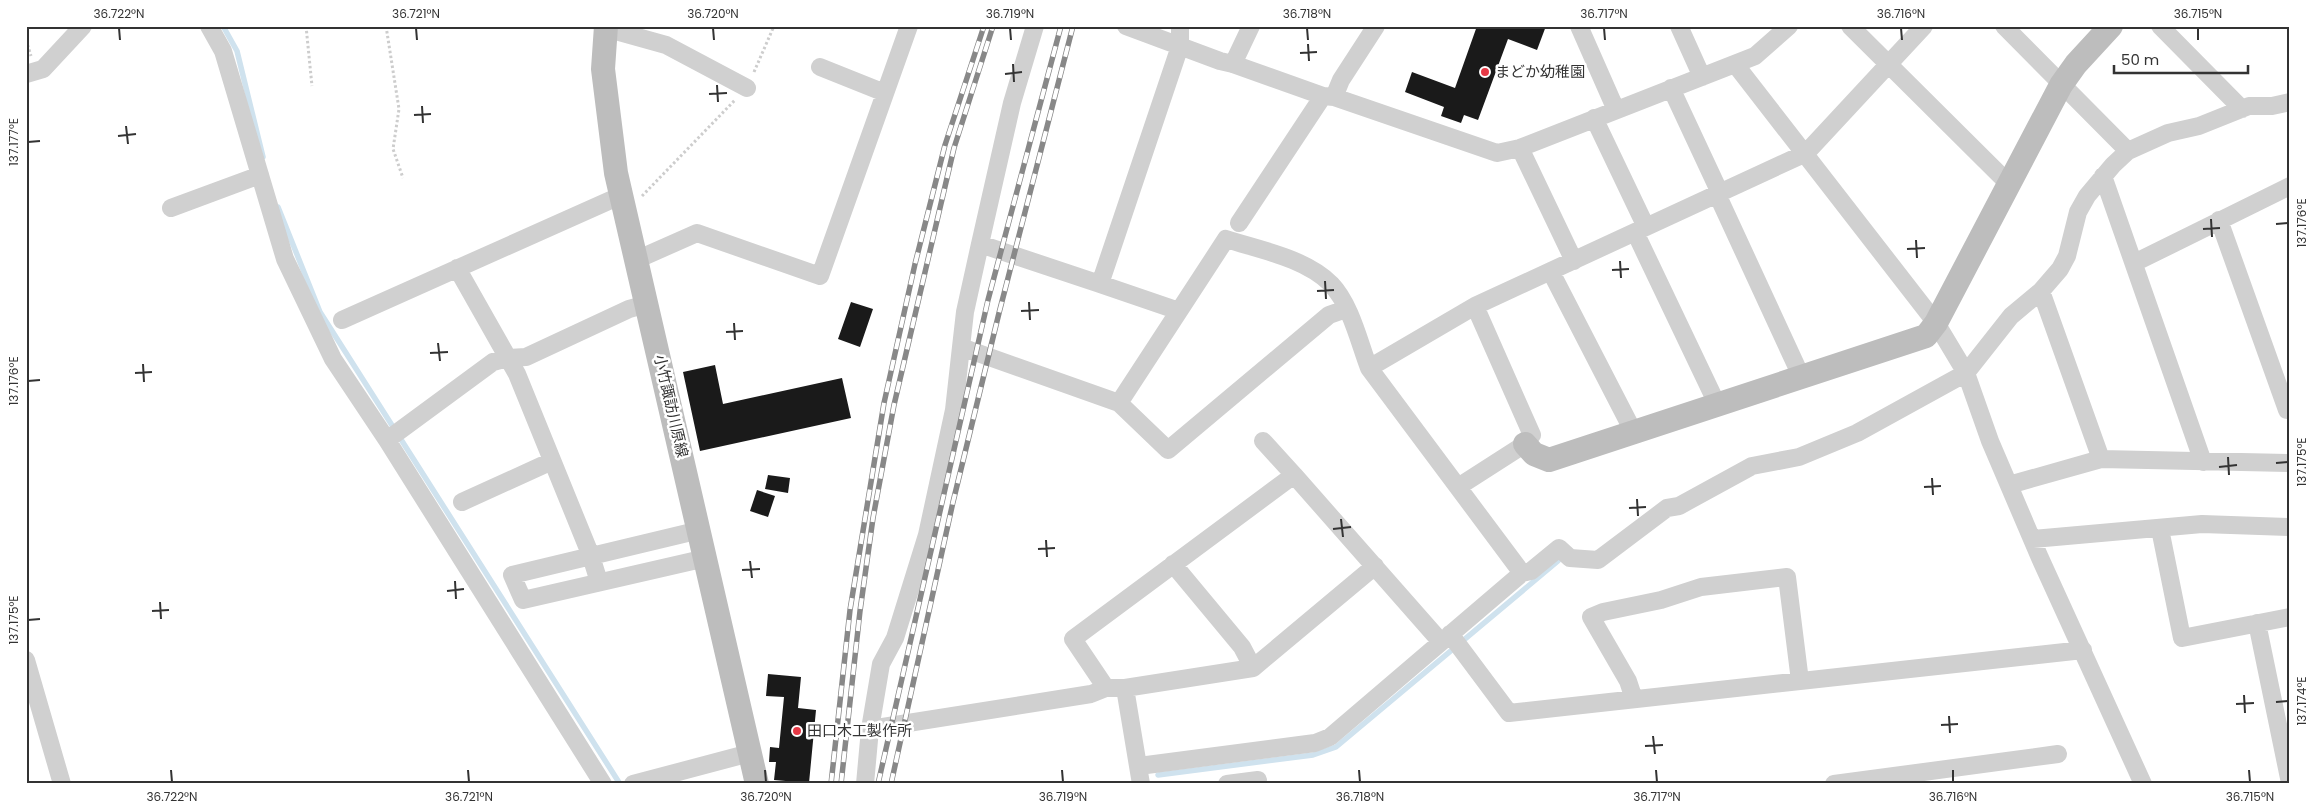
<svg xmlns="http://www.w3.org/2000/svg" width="2316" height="810" font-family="Poppins,'Noto Sans JP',sans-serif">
	<rect width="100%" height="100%" fill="#fff"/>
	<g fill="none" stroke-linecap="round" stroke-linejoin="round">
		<path stroke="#cfe2ee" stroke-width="5.5" d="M223 26 237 51 263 157
			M278 207 320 312 620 784
			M1158 775 1313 755 1336 747 1558 561"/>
	</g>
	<path fill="#1a1a1a" d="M1477 26H1546L1537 50 1508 39 1478 120 1464 115 1461 123 1441 116 1444 107 1405 92 1412 72 1455 88Z
		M851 302 873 309 860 347 838 339Z
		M715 365 723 404 842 378 851 418 700 451 683 372Z
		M768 475 790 478 788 493 765 489Z
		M757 490 775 496 768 517 750 511Z
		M768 674 801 677 798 708 816 710 809 783 774 780 776 762H769L770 747 779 748 784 697 766 696Z"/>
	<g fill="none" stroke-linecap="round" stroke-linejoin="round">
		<path stroke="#cdcdcd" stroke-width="3" stroke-dasharray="2.5 2.5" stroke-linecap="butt" d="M306 26 312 86
			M386 26 399 109 393 149 403 178
			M26 40 31 56
			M754 72 774 26
			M642 196 735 100"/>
		<path stroke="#d0d0d0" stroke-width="18" d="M209 26 223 51 285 259 333 359 387 440 603 784
			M1126 26 1220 61 1233 64 1323 96 1334 97 1497 153 1520 148 1755 56 1789 26
			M1180 26V46L1100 284 980 244 965 312 961 347 1119 403 1226 239C1260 250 1305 258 1331 284 1351 305 1359 342 1369 368L1475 306 1806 153 1924 26
			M1579 26 1616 110
			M1679 26 1702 77
			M1850 26 2009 184
			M2004 26 2128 151
			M2160 26 2242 109
			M605 28 666 45 747 88
			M1233 64 1251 26
			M1735 64 1936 323 1966 373 1990 441 2040 558 2143 784
			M820 67 885 93
			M26 74 43 69 83 26
			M1671 88 1720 193
			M1334 97 1341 80 1376 26
			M1594 118 1646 227
			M1520 148 1574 261
			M2103 176 2203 462
			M1717 194 1801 376
			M171 208 260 175
			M2219 220 2287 410H2290
			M1239 223 1323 96
			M1635 232 1717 404
			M980 244 1012 103 1035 26
			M636 260 697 233 820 276 909 26
			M2134 263 2290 186
			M457 268 517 374 591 556 599 582
			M1551 272 1633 431
			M1100 284 1179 311
			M2041 291 2101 459
			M342 320 622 195
			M1369 368 1522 573
			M1119 403 1168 450 1329 315 1346 309
			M387 440 493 362 508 358 526 357 629 309 647 304
			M1263 441 1294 475
			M2009 485 2101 459 2290 463
			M1458 487 1525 444 1532 435 1475 306
			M462 502 552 461
			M2160 529 2182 638 2290 617
			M700 530 512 575 523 600 693 561 707 560
			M2033 539 2202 524 2290 527
			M1173 564 1242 647 1253 668
			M1375 566 1253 668 1125 688H1106L1073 639 1294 475 1441 642
			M2257 623 2290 783
			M1450 634 1509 713 2083 650
			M26 660 62 784
			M1125 688 1141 784
			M1634 699 1628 681 1591 617 1603 612 1661 600 1701 587 1787 577 1800 681
			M870 729 1091 694 1106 688
			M1139 766 1315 743 1330 737 1522 573 1531 571 1559 548 1570 558 1598 560 1667 508 1679 506 1752 466 1799 457 1857 433 1966 373 2011 316 2041 291 2060 269 2067 256 2078 212 2087 196 2113 165 2128 151 2168 133 2199 126 2249 106H2272L2290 102
			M633 784 750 753
			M865 784 870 729 881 664 895 638 927 535 954 410 961 347
			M1227 784 1258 780
			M1834 784 2058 754"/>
		<path stroke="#bdbdbd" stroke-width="24" d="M606 26 603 69 616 173 757 784
			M1525 444 1534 454 1549 460 1926 336 1936 323 2061 85 2076 64 2111 26"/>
		<defs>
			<path id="rail" d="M831 784 850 610 884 403 915 264 945 145 984 26
				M841 784 860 611 873 518 894 405 954 148 993 26
				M878 784 988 300 1061 26
				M891 784 953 502 999 313 1073 26"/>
		</defs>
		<use href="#rail" stroke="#888" stroke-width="5.5"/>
		<use href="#rail" stroke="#fff" stroke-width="4" stroke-dasharray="11" stroke-linecap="butt"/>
	</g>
	<path fill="none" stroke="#333" stroke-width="2" d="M119 28 120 40M416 28 417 40M713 28 714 40M1010 28 1011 40M1307 28 1308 40M1604 28 1605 40M1901 28 1902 40M2198 28V40M1308 44 1309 61M1300 53 1317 52M1013 64 1014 82M1005 74 1022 72M717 85 718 102M709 94 727 93M422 106 423 123M414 115 431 114M126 126 128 144M118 136 136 134M28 142 40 141M2211 219 2212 237M2276 224 2288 223M2203 229 2220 228M1916 240 1917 258M1907 249 1925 248M1620 261 1621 278M1612 270 1629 269M1325 281 1326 299M1317 291 1334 290M1029 302 1030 320M1021 311 1039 310M734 323 735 340M726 332 743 331M438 343 440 361M430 353 448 352M143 364 144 382M135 373 152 372M28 381 40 380M2228 457 2229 475M2276 463 2288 462M2219 467 2237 465M1932 478 1933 495M1924 487 1941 486M1637 499 1638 516M1629 508 1646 507M1341 519 1343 537M1333 529 1351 527M1046 540 1047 557M1038 549 1055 548M750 561 752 578M742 570 760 569M455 581 456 599M447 591 464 589M160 602 161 619M152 611 169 610M28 620 40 619M2244 695 2245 713M2276 702 2288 701M2236 704 2254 703M1949 716 1950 733M1941 725 1958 724M1653 736 1655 754M1645 746 1663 745M171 770 172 782M468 770 469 782M765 770 766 782M1062 770 1063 782M1359 770 1360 782M1656 770 1657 782M1953 770V782M2249 770 2250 782"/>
	<g fill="#e63946" stroke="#fff" stroke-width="2">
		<circle cx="1485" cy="72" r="5"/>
		<circle cx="797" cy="731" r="5"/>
	</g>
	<g text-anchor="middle" stroke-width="5" stroke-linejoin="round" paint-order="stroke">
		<g font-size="15" fill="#333" stroke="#fff" text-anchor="start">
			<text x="1495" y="77">まどか幼稚園</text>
			<text x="807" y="736">田口木工製作所</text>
		</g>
		<g font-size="15" fill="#333" stroke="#fff">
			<text transform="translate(671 406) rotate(77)" y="5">小竹諏訪川原線</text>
		</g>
	</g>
	<rect width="2316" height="810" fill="none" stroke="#ffffff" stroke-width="55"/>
	<path d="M2114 65v8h134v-8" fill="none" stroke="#333333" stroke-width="2.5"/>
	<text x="2121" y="65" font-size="15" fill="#333333" stroke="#ffffff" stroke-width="4" paint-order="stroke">50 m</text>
	<rect x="28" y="28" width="2260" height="754" fill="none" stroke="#333" stroke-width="2"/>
	<g font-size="12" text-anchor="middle" fill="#333">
		<text x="119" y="18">36.722°N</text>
		<text x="416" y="18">36.721°N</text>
		<text x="713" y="18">36.720°N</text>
		<text x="1010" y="18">36.719°N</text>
		<text x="1307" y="18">36.718°N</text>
		<text x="1604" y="18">36.717°N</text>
		<text x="1901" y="18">36.716°N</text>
		<text x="2198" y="18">36.715°N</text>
		<text transform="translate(14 142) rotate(-90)" y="4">137.177°E</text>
		<text transform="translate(2302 223) rotate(-90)" y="4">137.176°E</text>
		<text transform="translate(14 381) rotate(-90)" y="4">137.176°E</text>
		<text transform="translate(2302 462) rotate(-90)" y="4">137.175°E</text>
		<text transform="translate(14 620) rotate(-90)" y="4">137.175°E</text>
		<text transform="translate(2302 701) rotate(-90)" y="4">137.174°E</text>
		<text x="172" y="801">36.722°N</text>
		<text x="469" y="801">36.721°N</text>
		<text x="766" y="801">36.720°N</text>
		<text x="1063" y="801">36.719°N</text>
		<text x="1360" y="801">36.718°N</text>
		<text x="1657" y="801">36.717°N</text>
		<text x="1953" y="801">36.716°N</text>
		<text x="2250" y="801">36.715°N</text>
	</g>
</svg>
